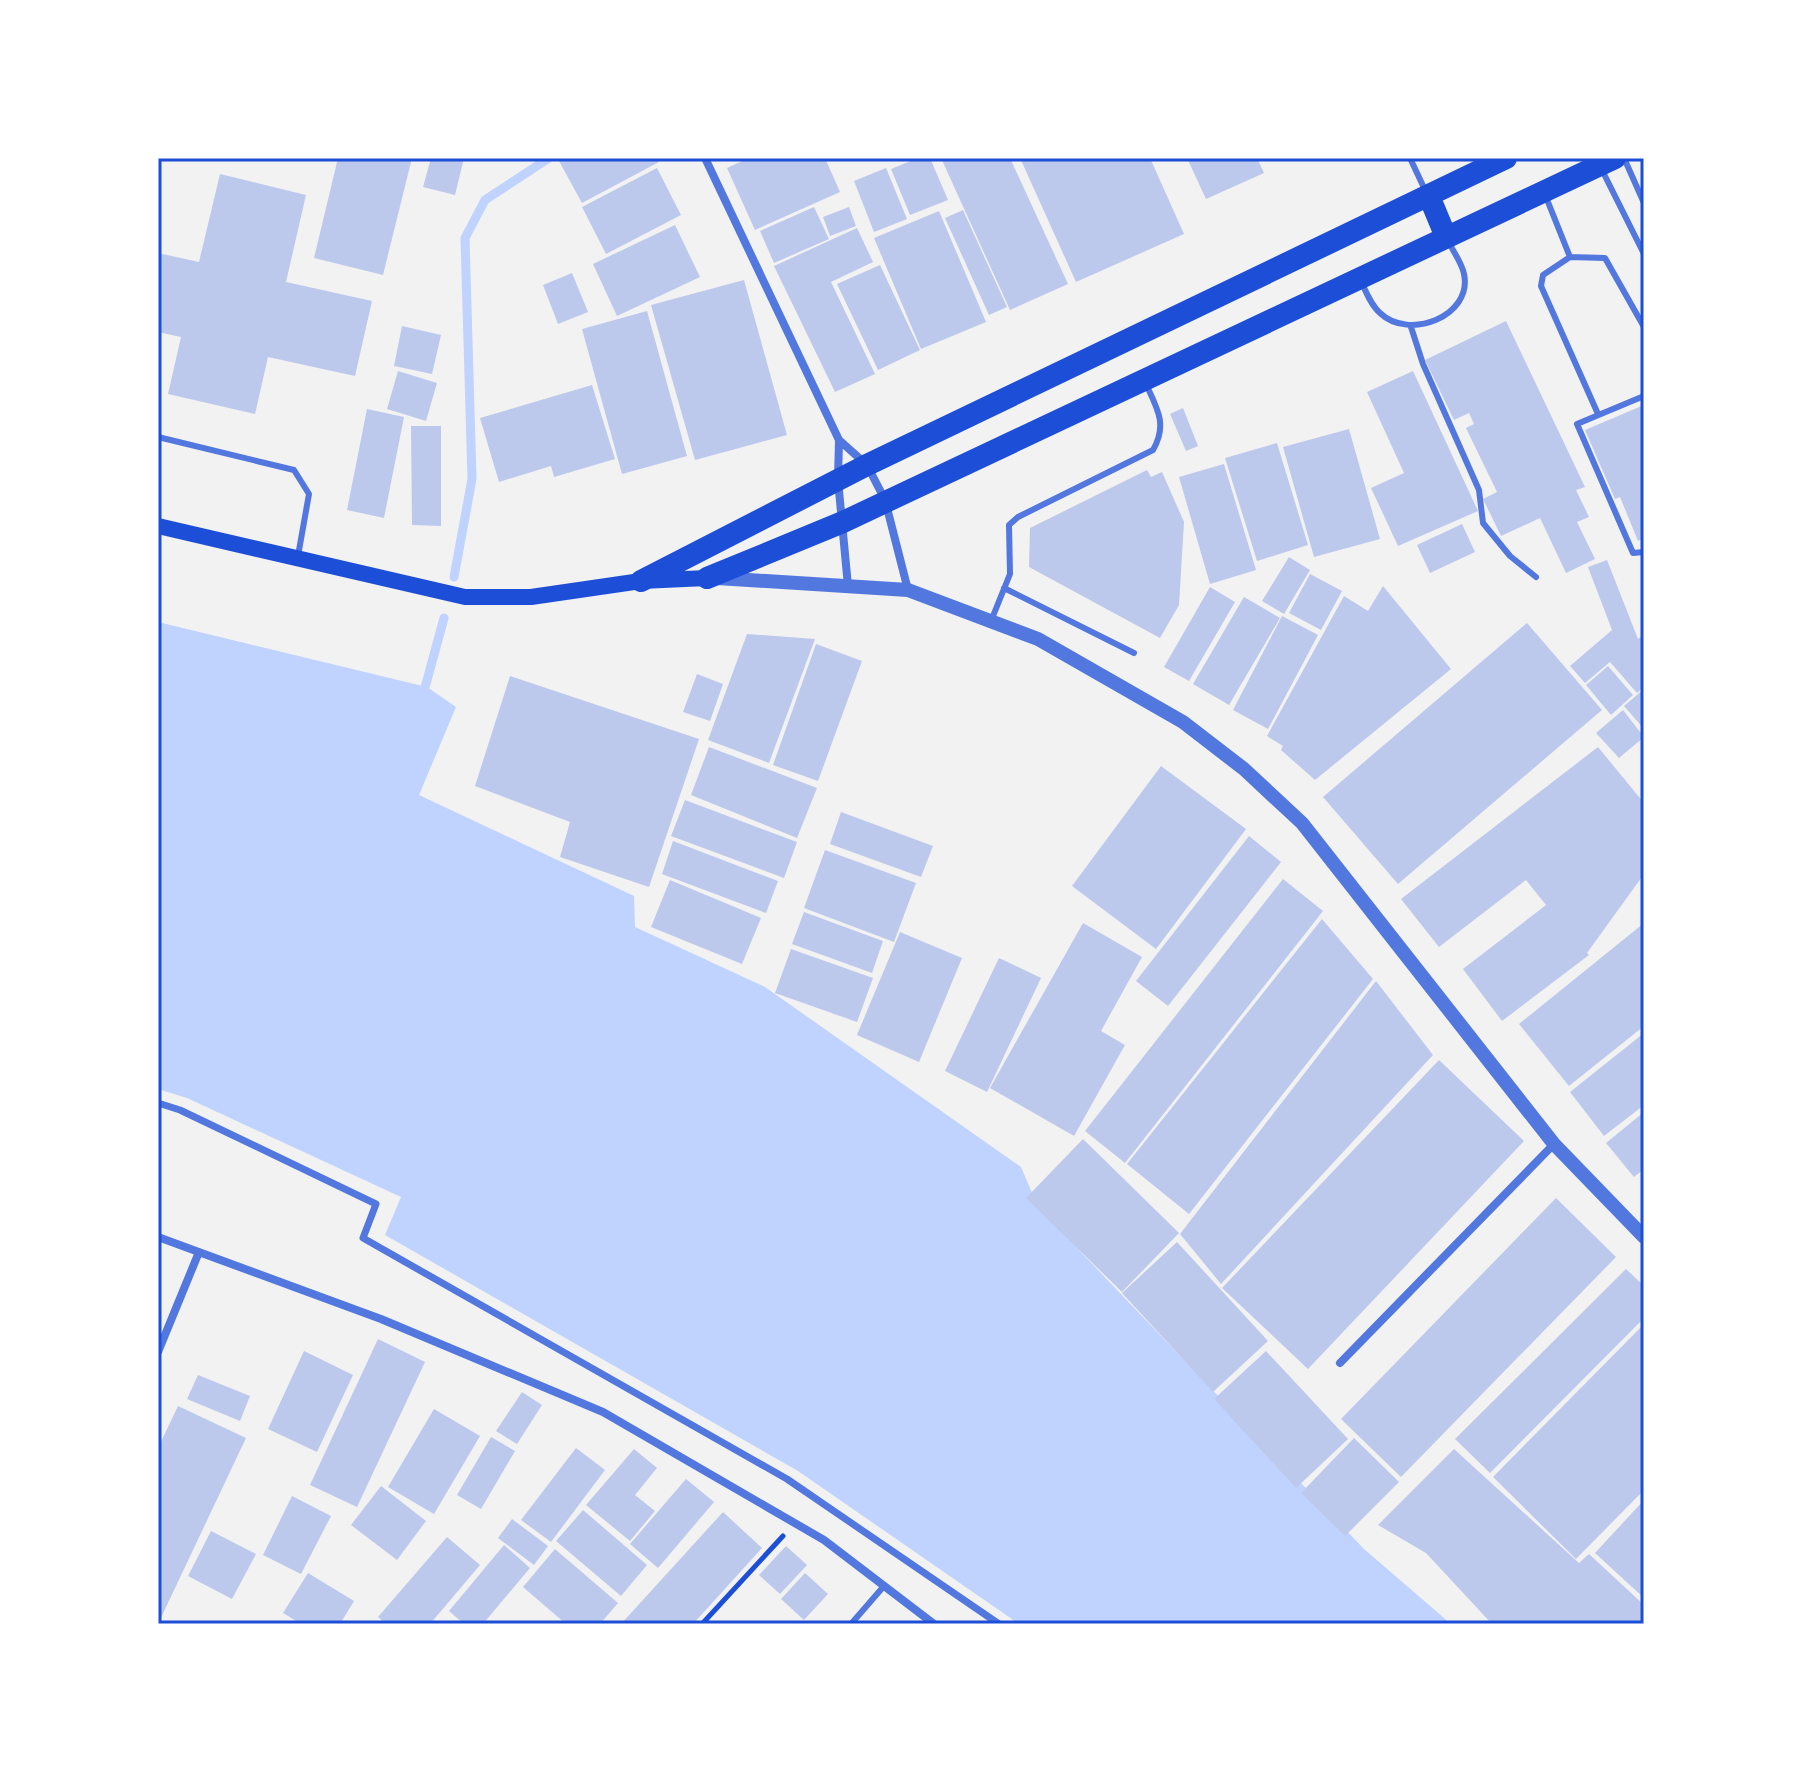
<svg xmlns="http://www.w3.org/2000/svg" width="1802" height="1782" font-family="Poppins,sans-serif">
	<rect width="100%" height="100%" fill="#f2f2f2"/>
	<path fill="#bfd3fe" d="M158 622 427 687 456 707 419 795 634 896 635 927 765 987 1021 1167 1038 1207 1364 1549 1451 1624H1019L798 1471 385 1235 401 1197 187 1098 158 1089Z"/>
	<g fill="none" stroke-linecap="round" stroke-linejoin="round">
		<path stroke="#bfd3fe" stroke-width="9" d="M454 577 472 479 465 238 485 200 549 158
			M423 695 444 618"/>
	</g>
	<path fill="#bdc9ec" d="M338 158H412L383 275 314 258Z
		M431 158H464L455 195 423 187Z
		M564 158H657L659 162 582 203 559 161Z
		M749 158H825L840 192 755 230 727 168Z
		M918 158H930L948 200 910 215 891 169Z
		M941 158H1010L1068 284 1010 310Z
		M1020 158H1150L1184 234 1076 282Z
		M1187 158H1257L1264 173 1206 199Z
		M657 168 681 215 606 254 582 207Z
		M886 168 907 219 874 232 854 181Z
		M220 174 306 195 286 282 372 301 355 376 268 357 255 414 168 394 181 337 158 332V253L199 262Z
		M814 207 829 239 774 263 760 231Z
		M849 207 856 226 830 236 823 217Z
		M963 210 1007 307 989 315 945 218Z
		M939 211 986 322 921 349 874 238Z
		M675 225 700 277 617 316 593 264Z
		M857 228 873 262 831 282 875 374 835 392 774 266Z
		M880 265 920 350 878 370 837 284Z
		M572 273 588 312 558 324 543 285Z
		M744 280 787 435 695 460 651 305Z
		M647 311 687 456 622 474 582 329Z
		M1506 321 1585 487 1576 490 1589 517 1577 522 1595 559 1566 573 1540 518 1501 536 1483 499 1497 492 1466 428 1474 424 1469 413 1454 420 1425 360Z
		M402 326 441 335 432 374 394 366Z
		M398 371 437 383 426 421 387 409Z
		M1413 371 1478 511 1398 546 1371 488 1404 473 1367 392Z
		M592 385 615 459 554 477 551 466 499 482 480 418Z
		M1644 405V538L1638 541 1620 497 1615 499 1585 430Z
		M1183 408 1198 446 1186 451 1170 414Z
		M367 409 404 417 384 518 347 510Z
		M411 426H441V526L412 525Z
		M1349 429 1380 539 1314 557 1283 447Z
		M1277 443 1308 545 1257 561 1225 458Z
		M1224 464 1256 570 1210 584 1179 477Z
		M1147 470 1151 477 1162 472 1184 522 1179 605 1160 638 1029 567 1030 528Z
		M1462 524 1475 552 1430 573 1417 545Z
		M1289 557 1310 570 1284 614 1262 601Z
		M1607 560 1638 639 1644 634V687L1637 693 1610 662 1585 683 1570 666 1612 630 1588 567Z
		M1310 574 1342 591 1321 630 1289 613Z
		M1383 586 1451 669 1315 780 1281 750 1283 746 1267 736 1344 596 1368 611Z
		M1210 587 1235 602 1189 681 1164 667Z
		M1244 597 1280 618 1229 705 1193 684Z
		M1282 616 1318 635 1268 729 1233 710Z
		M1527 623 1602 710 1398 884 1323 797Z
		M747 634 815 639 769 763 708 740Z
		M816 644 862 661 818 781 773 765Z
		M1608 666 1633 695 1611 715 1586 685Z
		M697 674 723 684 710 721 683 712Z
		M510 676 699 739 649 887 560 857 570 822 475 786Z
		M1644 689V729L1624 706Z
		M1623 710 1644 737 1619 758 1596 733Z
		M709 747 817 788 797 838 691 795Z
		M1598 747 1644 803V874L1587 953 1589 955 1502 1021 1463 969 1546 905 1526 880 1439 947 1401 899Z
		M1161 766 1246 829 1156 949 1072 886Z
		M685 800 797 842 784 878 671 836Z
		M841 812 933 846 921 877 830 844Z
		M1249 836 1281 862 1168 1006 1136 981Z
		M673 841 778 881 766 913 662 874Z
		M825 850 916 883 894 942 804 908Z
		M1283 879 1323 911 1125 1163 1085 1131Z
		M670 880 761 918 742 964 651 927Z
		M804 912 883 941 872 973 792 944Z
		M1322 919 1373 979 1189 1214 1127 1164Z
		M1083 923 1142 957 1101 1031 1125 1045 1074 1136 990 1088Z
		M1644 923V1026L1569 1086 1519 1024Z
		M900 932 962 958 919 1062 857 1035Z
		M791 949 873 978 857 1022 775 993Z
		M999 958 1041 978 987 1092 945 1071Z
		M1376 981 1433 1055 1221 1284 1180 1234Z
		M1644 1033V1105L1604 1136 1570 1092Z
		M1439 1060 1524 1141 1308 1369 1222 1288Z
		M1644 1112V1169L1634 1177 1606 1143Z
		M1083 1139 1179 1233 1122 1292 1026 1198Z
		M1556 1198 1616 1257 1401 1477 1341 1419Z
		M1177 1242 1268 1341 1213 1392 1122 1293Z
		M1626 1269 1644 1286V1318L1490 1473 1455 1439Z
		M1644 1324V1490L1576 1559 1493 1477Z
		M378 1339 425 1362 357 1507 310 1485Z
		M304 1351 353 1375 317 1452 268 1429Z
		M1266 1351 1348 1439 1296 1488 1214 1399Z
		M198 1375 250 1396 240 1421 187 1399Z
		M522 1392 542 1405 517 1444 496 1431Z
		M178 1406 246 1438 158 1624V1448Z
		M434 1409 480 1436 434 1514 388 1487Z
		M491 1437 515 1451 481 1509 457 1495Z
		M1354 1438 1399 1482 1345 1536 1301 1493Z
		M576 1448 605 1470 551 1542 521 1520Z
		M634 1449 657 1468 635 1495 655 1511 630 1541 586 1505Z
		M1454 1449 1579 1563 1589 1554 1644 1605V1624H1492L1426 1553 1378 1525Z
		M686 1479 714 1502 658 1568 630 1544Z
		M381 1486 426 1521 397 1560 351 1525Z
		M292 1496 331 1516 301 1574 263 1555Z
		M1644 1500V1598L1595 1553Z
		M583 1510 647 1565 621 1596 556 1541Z
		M723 1512 762 1548 693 1624H621Z
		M512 1519 548 1546 534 1565 498 1538Z
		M211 1531 256 1554 232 1599 188 1576Z
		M447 1537 480 1565 430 1624H386L378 1617Z
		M504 1545 530 1568 483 1624H464L449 1611Z
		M786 1546 807 1565 780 1594 759 1575Z
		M555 1549 618 1603 600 1624H566L523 1587Z
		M308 1573 354 1601 340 1624H301L283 1613Z
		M805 1573 828 1594 804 1620 781 1599Z"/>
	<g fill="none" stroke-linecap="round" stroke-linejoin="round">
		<path stroke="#1d4ed8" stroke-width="5" d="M702 1624 783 1536"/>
		<path stroke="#5277de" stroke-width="6" d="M1410 158 1425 190
			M1624 158 1644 203
			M1601 168 1644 254
			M1546 197 1570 257 1543 275 1541 286 1598 414
			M1570 257 1605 258 1644 327
			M1361 281C1366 292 1371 305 1380 313 1409 341 1473 316 1464 274 1462 263 1453 251 1448 241
			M1411 327 1423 364 1479 490 1483 523 1510 556 1536 577
			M1644 396 1577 424 1633 553 1644 552
			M158 437 294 470 309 494 298 556
			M1004 588 1134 653
			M991 621 1010 574 1009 525 1018 517 1153 450C1168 424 1157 408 1145 382
			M851 1624 884 1586"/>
		<path stroke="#5277de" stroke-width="7" d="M158 1103 180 1110 376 1204 363 1238 787 1479 999 1624"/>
		<path stroke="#5277de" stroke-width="8" d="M705 158 839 440 867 465 885 500 908 590
			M839 440 838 480 848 586
			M158 1237 381 1319 603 1412 824 1540 934 1624
			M158 1352 199 1252
			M1340 1363 1554 1144"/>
		<path stroke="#5277de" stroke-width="14" d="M717 578 908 590 1038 639 1183 722 1244 769 1302 823 1554 1144 1644 1237"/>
		<path stroke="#1d4ed8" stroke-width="16" d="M158 526 465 597H531L641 581 707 578"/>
		<path stroke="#1d4ed8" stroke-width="22" d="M1429 196 1446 237
			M707 578 843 522 1615 158
			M641 581 867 465 1506 158"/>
	</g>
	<rect width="1802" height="1782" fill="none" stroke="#ffffff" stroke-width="320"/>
	<rect x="160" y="160" width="1482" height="1462" fill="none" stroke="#1d4ed8" stroke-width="3"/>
</svg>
